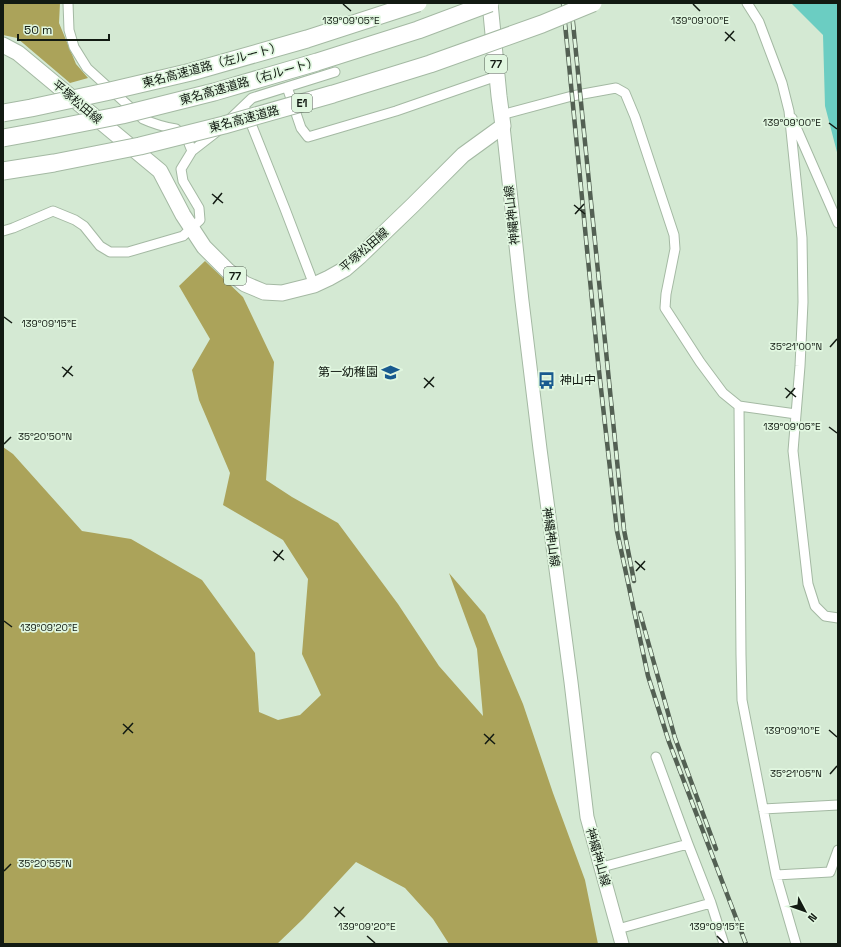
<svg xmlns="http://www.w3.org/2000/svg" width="841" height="947" font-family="'Space Grotesk','Noto Sans JP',sans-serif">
	<rect width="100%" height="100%" fill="#d4e9d3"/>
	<path fill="#aba35a" d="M3 3H60L59 23 76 64 88 78 70 83 17 38 3 35Z
		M205 261 243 297 274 362 266 480 292 497 338 523 398 604 439 666 483 716 477 649 449 573 485 615 523 704 553 793 585 880 598 944H449L433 919 405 888 356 862 303 919 277 944H3V447L13 454 82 531 131 539 202 580 255 653 259 712 278 720 300 715 321 695 302 654 308 579 283 540 223 505 230 473 199 400 192 370 210 339 179 286Z"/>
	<path fill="#6bcdc2" d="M791 3H838V156L825 106 823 35Z"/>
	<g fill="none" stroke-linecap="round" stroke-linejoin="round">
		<defs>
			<path id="street" d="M747 3 759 22 782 83 789 111 802 238 803 302 800 366 793 451 808 584 815 606 825 616 838 618
				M287 87 301 128 308 137 396 111 497 76
				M244 106 285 209 314 285
				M501 115 572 96 616 88 625 93 635 117 674 235 675 249 666 294 665 308 700 362 723 393 739 406 796 414
				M792 118 838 223
				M228 121 252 98 335 72
				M192 151 219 130
				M3 231 13 228 53 211 75 220 84 226 100 246 110 252H128L183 236 200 220 199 208 183 181 181 169 192 151 188 141 176 129C164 127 154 124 143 119L87 68 82 60 74 47 69 30 68 3
				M739 406 741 655 742 700 776 875 796 944
				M656 757 688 844 711 903 724 944
				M763 809 838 805
				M602 867 688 844
				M776 875 830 872 838 850
				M618 929 711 903"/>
			<path id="secondary" d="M503 126 522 301 540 449 571 682 587 817 622 944"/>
			<path id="primary" d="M3 45 18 53 160 171 183 215 204 247 228 271 245 284 264 292 282 293 314 285 329 278 345 269 360 256 413 205 463 155 503 126 499 96 490 3"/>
		</defs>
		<use href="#street" stroke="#a4b9a3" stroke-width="11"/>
		<use href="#secondary" stroke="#a4b9a3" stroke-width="15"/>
		<use href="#primary" stroke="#a4b9a3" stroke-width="17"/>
		<use href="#street" stroke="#fff" stroke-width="9"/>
		<use href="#secondary" stroke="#fff" stroke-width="13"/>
		<use href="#primary" stroke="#fff" stroke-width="15"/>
		<defs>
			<path id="rail" d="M563 3 598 362 617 531 648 676 669 742 746 944
				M571 3 624 530 634 581
				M640 613 675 738 716 849"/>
		</defs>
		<use href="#rail" stroke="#536053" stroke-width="4.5"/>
		<use href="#rail" stroke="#e1f7e0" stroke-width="3" stroke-dasharray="9" stroke-linecap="butt"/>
		<defs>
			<path id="highway-bridge" d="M3 113 31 108 110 91 191 72 307 39 418 3
				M3 138 36 132 122 115 214 92 317 62 418 30 490 3
				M3 171 54 163 140 146 224 125 333 94 430 64 542 24 593 3"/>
		</defs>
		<use href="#highway-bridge" stroke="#a4b9a3" stroke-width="19" stroke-linecap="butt"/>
		<use href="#highway-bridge" stroke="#fff" stroke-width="17"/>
	</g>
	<path fill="none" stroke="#121a12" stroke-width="1.5" d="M343 4 351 11M693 4 700 11M725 32 735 41M725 41 734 31M829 123 837 129M212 194 223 203M213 204 222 193M574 205 585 214M575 214 584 204M4 317 12 323M830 347 837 339M62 367 73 376M63 377 72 366M424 378 434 387M424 388 434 377M785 388 796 397M786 398 795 388M829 427 837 433M4 444 11 437M273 551 284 560M274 561 283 550M635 561 645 570M636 571 645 561M4 621 12 627M123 724 133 733M829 730 837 737M123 734 133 723M484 734 495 744M485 744 494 734M830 774 837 766M4 871 11 864M334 907 345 917M335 917 344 907M367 936 375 943M717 936 724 943"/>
	<defs>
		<symbol id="school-bare" viewBox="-9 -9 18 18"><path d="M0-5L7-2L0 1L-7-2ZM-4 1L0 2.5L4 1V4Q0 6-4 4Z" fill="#185a8f" stroke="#e1f7e0" stroke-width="2.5" paint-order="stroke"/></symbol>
		<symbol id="bus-bare" viewBox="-9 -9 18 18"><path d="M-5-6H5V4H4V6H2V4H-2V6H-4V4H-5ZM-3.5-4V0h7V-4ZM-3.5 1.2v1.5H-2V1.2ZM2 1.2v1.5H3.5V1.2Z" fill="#185a8f" stroke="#e1f7e0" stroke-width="2.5" paint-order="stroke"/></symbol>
	</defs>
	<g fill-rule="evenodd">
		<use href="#school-bare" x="378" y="360" width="25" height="25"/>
		<use href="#bus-bare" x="534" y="368" width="25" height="25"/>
	</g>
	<g text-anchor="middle" stroke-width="3.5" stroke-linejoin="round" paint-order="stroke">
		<g fill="#e1f7e0" stroke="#505c50" stroke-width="1">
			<rect x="485" y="55" width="22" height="18" rx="3"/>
			<rect x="292" y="94" width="20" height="18" rx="3"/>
			<rect x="224" y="267" width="22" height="18" rx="3"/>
		</g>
		<g font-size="11" font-weight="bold" fill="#121a12">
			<text x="496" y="68">77</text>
			<text x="302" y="107">E1</text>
			<text x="235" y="280">77</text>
		</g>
		<g font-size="12" fill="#121a12" stroke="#e1f7e0">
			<text transform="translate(212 65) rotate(-15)" y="4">東名高速道路（左ルート）</text>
			<text transform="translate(249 81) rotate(-16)" y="4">東名高速道路（右ルート）</text>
			<text transform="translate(77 102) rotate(40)" y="4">平塚松田線</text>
			<text transform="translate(244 119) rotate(-15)" y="4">東名高速道路</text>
			<text transform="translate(512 215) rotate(-96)" y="4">神縄神山線</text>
			<text transform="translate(364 250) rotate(-41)" y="4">平塚松田線</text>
			<text transform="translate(551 537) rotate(82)" y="4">神縄神山線</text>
			<text transform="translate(598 857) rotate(74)" y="4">神縄神山線</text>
		</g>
		<g font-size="12" fill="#121a12" stroke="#e1f7e0" text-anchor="end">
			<text x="378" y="376">第一幼稚園</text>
			<text x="560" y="384" text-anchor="start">神山中</text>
		</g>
	</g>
	<g font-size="10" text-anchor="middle" fill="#121a12" stroke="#e1f7e0" stroke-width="3.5" stroke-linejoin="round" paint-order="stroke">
		<text x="351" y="24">139°09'05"E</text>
		<text x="700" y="24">139°09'00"E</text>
		<text x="792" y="126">139°09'00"E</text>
		<text x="49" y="327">139°09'15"E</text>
		<text x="796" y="350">35°21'00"N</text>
		<text x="792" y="430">139°09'05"E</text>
		<text x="45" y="440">35°20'50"N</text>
		<text x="49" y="631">139°09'20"E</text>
		<text x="792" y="734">139°09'10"E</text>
		<text x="796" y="777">35°21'05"N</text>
		<text x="45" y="867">35°20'55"N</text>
		<text x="367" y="930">139°09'20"E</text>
		<text x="717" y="930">139°09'15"E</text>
	</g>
	<rect width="841" height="947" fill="none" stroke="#121a12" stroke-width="8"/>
	<g transform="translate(805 911) rotate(131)" stroke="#e1f7e0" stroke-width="3" paint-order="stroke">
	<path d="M0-3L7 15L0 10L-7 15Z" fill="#121a12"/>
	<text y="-6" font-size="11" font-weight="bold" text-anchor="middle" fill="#121a12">N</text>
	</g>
	<path d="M18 34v6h91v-6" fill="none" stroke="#121a12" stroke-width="2"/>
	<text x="24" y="34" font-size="12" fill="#121a12" stroke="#e1f7e0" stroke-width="3" paint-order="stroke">50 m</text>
</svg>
